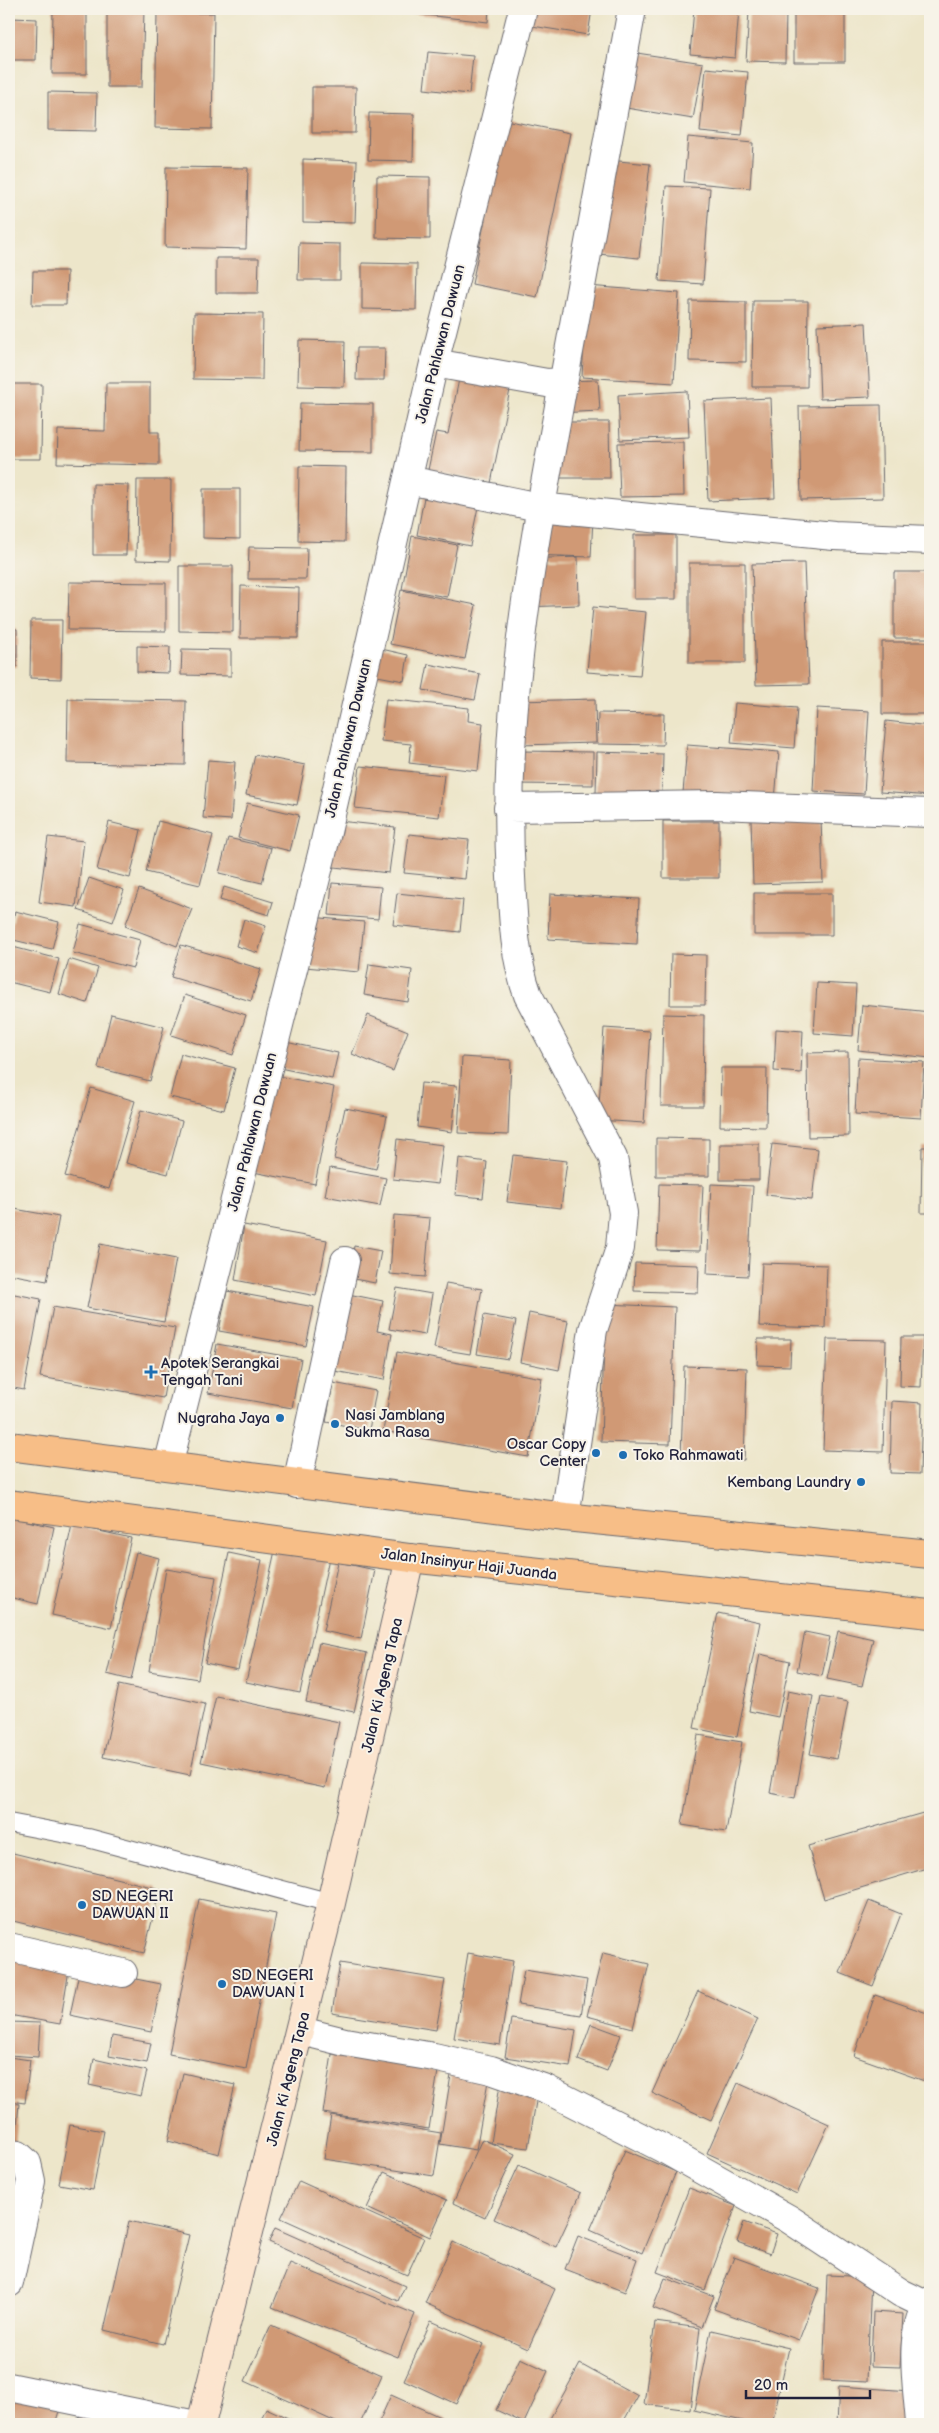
<svg xmlns="http://www.w3.org/2000/svg" width="939" height="2433" font-family="'Balsamiq Sans',sans-serif">
	<rect width="100%" height="100%" fill="#f7f3e8"/>
	<filter id="ink" filterUnits="userSpaceOnUse"><feTurbulence type="fractalNoise" baseFrequency=".02" numOctaves="2"/><feDisplacementMap in="SourceGraphic" scale="10" xChannelSelector="R" yChannelSelector="G"/><feConvolveMatrix kernelMatrix="1 2 1 2 8 2 1 2 1" color-interpolation-filters="sRGB"/></filter>
	<filter id="wash" filterUnits="userSpaceOnUse"><feTurbulence type="fractalNoise" baseFrequency=".0096" numOctaves="4" result="noise"/><feDisplacementMap in="SourceGraphic" scale="20" xChannelSelector="R" yChannelSelector="G"/><feGaussianBlur stdDeviation="1.12" result="paint"/><feColorMatrix in="noise" values="0 0 0 0 0 0 0 0 0 0 0 0 0 0 0 0 0 1.4 0 .05"/><feComposite in="paint" operator="in"/></filter>
	<g filter="url(#wash)">
		<rect width="100%" height="100%" fill="#ede6ca"/>
		<g id="blocks">
			<path fill="#d09974" d="M53 9H87V74H52Z
				M107 9H144L142 87H107Z
				M372 9H489L488 22Z
				M528 9H592L588 35 526 25Z
				M694 9H739L735 58 690 54Z
				M749 11 786 12 785 62 746 61Z
				M157 13H214L212 129 155 128Z
				M794 14H845V62H794Z
				M11 18 37 19 36 60H10Z
				M617 50 703 63 693 119 608 105Z
				M428 52 473 56 469 94 424 89Z
				M706 68 748 72 742 136 700 132Z
				M312 87H356L355 133H312Z
				M48 92 97 93 96 131 48 130Z
				M369 113 414 114 413 161 368 160Z
				M505 120 570 133 537 297 472 284Z
				M688 137 753 143 750 188 684 182Z
				M303 159 357 161 355 223 303 222Z
				M598 159 650 164 639 258 588 253Z
				M166 167 248 168 246 249 165 247Z
				M377 176 430 177V239L376 238Z
				M666 186 710 188 703 284 659 281Z
				M299 243 340 244V280H298Z
				M216 258H259L258 293H216Z
				M362 263 417 264 416 310 362 309Z
				M33 271H67L66 305H32Z
				M587 286 679 293 674 383 582 377Z
				M690 301 746 302V362L689 361Z
				M753 301H808L807 387H752Z
				M194 313 263 314 262 380 193 379Z
				M866 323 870 397 820 399 817 325Z
				M299 340 345 341 344 387 298 386Z
				M357 348H385L384 380H356Z
				M461 369 512 380 491 483 428 470 436 432 448 434Z
				M598 380 600 411 557 413 556 381Z
				M106 383H150V432H159V465L57 463 58 430 105 431Z
				M9 384H42L41 459H9Z
				M687 391 689 437 620 440 618 395Z
				M771 398 775 498 708 501 704 401Z
				M300 403 373 404V452L299 451Z
				M881 405 883 498 801 500 799 406Z
				M548 422H609L610 478H548Z
				M683 442 684 496 620 497 618 443Z
				M299 466 346 467 345 542 298 541Z
				M137 480H171L170 561 136 560Z
				M93 484 128 485 126 555H93Z
				M203 489H240V539L203 538Z
				M425 492 479 502 470 546 417 535Z
				M530 517 593 518 591 557 528 555Z
				M634 535H676V599H634Z
				M412 536 457 545 447 597 402 589Z
				M249 547 307 548 306 579H248Z
				M578 557 579 605 524 607 522 559Z
				M689 563H745V663H689Z
				M804 563 809 684 756 685 752 564Z
				M179 566H233V632L179 631Z
				M894 572H930V638H894Z
				M69 582 166 583V631L68 630Z
				M241 586 299 588 298 638H240Z
				M401 590 476 605 465 659 390 644Z
				M593 607 646 612 640 676 587 672Z
				M31 620H62L61 679 30 678Z
				M9 629H17V667H9Z
				M882 642H930V714H882Z
				M137 646 170 647 169 673 137 672Z
				M377 648 408 655 404 681 372 675Z
				M182 649 231 650V676L181 675Z
				M428 664 480 674 475 700 423 690Z
				M68 699 186 701 185 765 67 763Z
				M386 699 469 708 468 721 483 723 478 771 409 763 411 744 381 741Z
				M595 699 596 743 519 745 518 701Z
				M735 703 797 708 794 748 731 743Z
				M817 708 869 711 864 794 813 791Z
				M598 713 664 714 663 745 597 744Z
				M886 721 930 726V796L880 792Z
				M687 745 779 752 775 800 683 793Z
				M519 751 593 752V785L518 784Z
				M597 752 663 754 662 795 596 793Z
				M255 755 305 765 297 805 246 795Z
				M208 760 235 762 231 820 203 818Z
				M360 766 444 775 439 817 355 808Z
				M247 803 299 815 290 851 238 838Z
				M821 818 823 882 753 884 751 820Z
				M329 820 395 827 389 873 325 866Z
				M158 821 213 835 200 885 146 872Z
				M663 821H719V878H663Z
				M109 822 141 830 130 878 97 870Z
				M409 834 469 840 465 879 404 873Z
				M48 837 84 841 76 907 39 902Z
				M228 838 271 848 262 883 219 873Z
				M89 878 124 890 113 922 78 910Z
				M332 883 381 887 378 919 329 915Z
				M224 887 273 902 269 915 220 900Z
				M139 889 192 909 177 946 125 926Z
				M397 893 463 900 460 932 393 925Z
				M754 893H832V935H754Z
				M550 894 639 899 637 944 548 939Z
				M15 911 59 922 52 949 9 939Z
				M311 917 364 922 359 972 305 967Z
				M244 919 266 926 258 953 236 946Z
				M80 924 140 940 133 968 73 953Z
				M181 945 261 969 251 1001 171 977Z
				M9 946 59 959 50 992 9 982Z
				M671 954 706 955 705 1005H670Z
				M69 959 98 968 87 1003 59 994Z
				M369 964 412 970 408 1002 364 995Z
				M817 983 856 985 853 1036 814 1033Z
				M185 995 246 1015 233 1055 171 1035Z
				M862 1005 930 1012V1058L858 1050Z
				M111 1014 164 1027 150 1081 98 1068Z
				M663 1014 704 1015 703 1106H661Z
				M368 1015 408 1031 393 1071 352 1054Z
				M604 1028 650 1031 644 1123 598 1120Z
				M776 1029 803 1031 801 1073 774 1071Z
				M276 1040 338 1053 332 1079 270 1066Z
				M848 1052 849 1136 808 1137 807 1053Z
				M181 1054 235 1068 224 1110 170 1097Z
				M462 1057 511 1060 508 1135 458 1133Z
				M858 1058 924 1062 921 1118 855 1114Z
				M721 1068H767L766 1127 720 1126Z
				M273 1075 334 1087 315 1184 253 1172Z
				M421 1083 457 1086 452 1132 417 1127Z
				M91 1088 135 1101 109 1189 65 1176Z
				M345 1108 387 1116 376 1169 334 1159Z
				M141 1110 182 1121 168 1174 126 1163Z
				M656 1138 709 1139V1176H656Z
				M397 1139 443 1145 438 1184 393 1179Z
				M720 1144H759V1180H720Z
				M772 1144 818 1149 812 1200 766 1195Z
				M922 1147H930V1213H921Z
				M513 1155 567 1161 561 1208 507 1202Z
				M459 1158 487 1162 483 1198 455 1195Z
				M330 1168 386 1178 380 1206 325 1196Z
				M659 1184 703 1185 700 1251 657 1250Z
				M711 1184 753 1186 748 1276 707 1274Z
				M9 1208 59 1217 47 1281 9 1274Z
				M394 1215 430 1218 425 1277 390 1274Z
				M244 1225 327 1240 316 1296 235 1280Z
				M100 1244 176 1259 164 1322 87 1308Z
				M354 1246 381 1251 375 1283 349 1278Z
				M635 1263 699 1265 698 1293 634 1291Z
				M762 1263 827 1265 825 1328 759 1326Z
				M446 1283 482 1289 470 1354 434 1348Z
				M397 1288 432 1294 425 1335 389 1329Z
				M227 1291 314 1307 306 1346 219 1331Z
				M9 1293 41 1299 24 1390 9 1387Z
				M348 1294 383 1301 377 1331 392 1334 384 1380 334 1371Z
				M605 1304 675 1307 670 1444 601 1442Z
				M53 1307 175 1328 163 1398 40 1377Z
				M529 1313 568 1321 559 1370 520 1362Z
				M484 1315 516 1321 508 1359 477 1354Z
				M901 1337H923L921 1387 900 1386Z
				M758 1339H791L790 1366 757 1365Z
				M827 1339 886 1340 883 1452 823 1450Z
				M217 1344 301 1359 292 1408 208 1393Z
				M397 1352 542 1378 528 1457 383 1431Z
				M684 1366 747 1368 744 1460 681 1458Z
				M333 1383 376 1391 369 1430 326 1422Z
				M892 1401 922 1403 920 1474 890 1473Z
				M9 1517 54 1527 38 1604 9 1597Z
				M72 1525 131 1538 111 1628 52 1615Z
				M276 1546 329 1558 300 1693 246 1682Z
				M136 1552 159 1558 131 1680 107 1674Z
				M229 1553 262 1560 238 1670 205 1663Z
				M338 1562 375 1570 361 1639 323 1631Z
				M166 1569 216 1577 198 1679 149 1671Z
				M718 1613 760 1622 737 1737 694 1728Z
				M838 1631 873 1639 862 1686 827 1679Z
				M805 1632 830 1637 822 1676 797 1671Z
				M319 1643 367 1653 354 1712 306 1702Z
				M760 1654 790 1661 778 1717 749 1711Z
				M119 1685 205 1704 190 1775 103 1757Z
				M788 1691 813 1696 795 1798 770 1793Z
				M216 1696 339 1722 325 1788 201 1762Z
				M821 1697 848 1702 837 1759 810 1754Z
				M698 1735 742 1742 726 1832 682 1825Z
				M930 1811V1867L824 1899 808 1846Z
				M9 1852 160 1889 144 1953 9 1920Z
				M199 1899 276 1914 246 2069 169 2054Z
				M869 1901 901 1914 873 1986 840 1973Z
				M468 1953 513 1961 500 2045 454 2038Z
				M603 1953 649 1964 633 2028 587 2016Z
				M14 1956 70 1964 60 2024 9 2015V1987Z
				M340 1963 445 1980 436 2030 332 2013Z
				M80 1968 161 1984 151 2032 70 2015Z
				M524 1970 587 1980 581 2015 518 2005Z
				M698 1991 758 2019 711 2120 652 2093Z
				M875 1995 930 2014V2083L854 2056Z
				M511 2019 576 2030 570 2067 505 2057Z
				M9 2022 40 2023 38 2057 9 2055Z
				M591 2024 621 2035 607 2071 578 2060Z
				M112 2036 151 2043 147 2063 109 2056Z
				M332 2054 438 2071 429 2129 323 2113Z
				M9 2057 30 2060 25 2103 9 2101Z
				M94 2059 147 2071 141 2096 89 2085Z
				M183 2073 235 2085 219 2154 168 2141Z
				M451 2075 488 2081 476 2150 440 2144Z
				M738 2083 829 2124 797 2194 707 2153Z
				M500 2084 538 2090 528 2148 491 2143Z
				M9 2103 19 2104 15 2148 9 2147Z
				M331 2115 441 2133 434 2176 324 2159Z
				M70 2125 104 2131 93 2190 59 2184Z
				M482 2139 515 2154 485 2218 453 2203Z
				M625 2150 676 2172 642 2253 590 2230Z
				M519 2165 581 2193 556 2247 494 2219Z
				M384 2172 447 2200 430 2237 367 2208Z
				M299 2181 424 2238 407 2275 281 2218Z
				M689 2188 736 2206 705 2290 657 2272Z
				M129 2221 189 2235 163 2344 104 2330Z
				M744 2222 777 2234 770 2254 737 2242Z
				M275 2228 405 2286 398 2301 269 2242Z
				M578 2236 637 2259 625 2292 565 2269Z
				M453 2242 555 2289 528 2349 425 2303Z
				M734 2257 819 2288 799 2340 714 2309Z
				M290 2263 415 2314 398 2357 272 2307Z
				M827 2275 871 2277 867 2382 823 2380Z
				M665 2278 714 2296 702 2327 653 2308Z
				M873 2312 903 2314 900 2367 871 2366Z
				M431 2321 484 2344 456 2404 404 2380Z
				M655 2322 700 2328 690 2410 644 2404Z
				M271 2325 382 2375 360 2424H340L245 2381Z
				M711 2330 789 2348 772 2424H756L694 2410Z
				M520 2358 548 2371 524 2423 496 2410Z
				M580 2364 638 2396 622 2424H547Z
				M839 2386 910 2391 908 2424H837Z
				M9 2392 60 2408 55 2424H9Z
				M391 2395 456 2424H378Z
				M83 2406 138 2424H77Z
				M266 2408 301 2424H259Z"/>
		</g>
	</g>
	<g filter="url(#ink)">
		<use href="#blocks" fill-opacity="0" stroke="#69676d" stroke-width="1"/>
		<g fill="none" stroke-linecap="round" stroke-linejoin="round">
			<defs>
				<path id="lane" d="M9 1823 88 1838 331 1903"/>
				<path id="street" d="M434 363 547 383 563 382
					M408 480 539 507 834 536 930 540
					M508 808 717 805 930 813
					M168 1466 322 854 434 363 523 9
					M297 1484 345 1261
					M565 1517 593 1330 620 1248 623 1213 613 1158 528 995C514 957 513 917 511 877 501 709 534 543 564 379 587 256 609 132 632 9
					M9 1947 123 1973
					M301 2031 345 2042 434 2057 491 2070 546 2089 666 2150 789 2219 901 2293 930 2307
					M9 2154 18 2155 27 2163 31 2181 9 2283
					M9 2387 191 2424
					M920 2424C918 2390 906 2330 930 2301"/>
				<path id="secondary" d="M201 2424 331 1903 410 1558"/>
				<path id="highway" d="M9 1446 565 1517 930 1554
					M9 1504 410 1558 930 1614"/>
			</defs>
			<use href="#lane" stroke="#69676d" stroke-width="20"/>
			<use href="#street" stroke="#69676d" stroke-width="30"/>
			<use href="#secondary" stroke="#69676d" stroke-width="30"/>
			<use href="#highway" stroke="#69676d" stroke-width="30"/>
			<use href="#lane" stroke="#fff" stroke-width="18"/>
			<use href="#street" stroke="#fff" stroke-width="28"/>
			<use href="#secondary" stroke="#fce5cf" stroke-width="28"/>
			<use href="#highway" stroke="#f7be87" stroke-width="28"/>
		</g>
	</g>
	<g fill="#1f6fb2" stroke="#f7f3e8" stroke-width="2">
		<path d="M148.5 1364.5h5v5h5v5h-5v5h-5v-5h-5v-5h5z"/>
		<circle cx="280" cy="1418" r="5"/>
		<circle cx="335" cy="1424" r="5"/>
		<circle cx="596" cy="1453" r="5"/>
		<circle cx="623" cy="1455" r="5"/>
		<circle cx="861" cy="1482" r="5"/>
		<circle cx="82" cy="1905" r="5"/>
		<circle cx="222" cy="1984" r="5"/>
	</g>
	<g text-anchor="middle" stroke-width="4" stroke-linejoin="round" paint-order="stroke">
		<g font-size="15" fill="#22223b" stroke="#f7f3e8">
			<text transform="translate(440 344) rotate(-76)" y="5">Jalan Pahlawan Dawuan</text>
			<text transform="translate(348 738) rotate(-77)" y="5">Jalan Pahlawan Dawuan</text>
			<text transform="translate(252 1132) rotate(-76)" y="5">Jalan Pahlawan Dawuan</text>
			<text transform="translate(469 1564) rotate(7)" y="5">Jalan Insinyur Haji Juanda</text>
			<text transform="translate(382 1685) rotate(-77)" y="5">Jalan Ki Ageng Tapa</text>
			<text transform="translate(288 2079) rotate(-76)" y="5">Jalan Ki Ageng Tapa</text>
		</g>
		<g font-size="15" fill="#22223b" stroke="#f7f3e8" text-anchor="start">
			<text x="161" y="1368">Apotek Serangkai<tspan x="161" dy="17">Tengah Tani</tspan></text>
			<text x="345" y="1420">Nasi Jamblang<tspan x="345" dy="17">Sukma Rasa</tspan></text>
			<text x="270" y="1423" text-anchor="end">Nugraha Jaya</text>
			<text x="586" y="1449" text-anchor="end">Oscar Copy<tspan x="586" dy="17">Center</tspan></text>
			<text x="633" y="1460">Toko Rahmawati</text>
			<text x="851" y="1487" text-anchor="end">Kembang Laundry</text>
			<text x="92" y="1901">SD NEGERI<tspan x="92" dy="17">DAWUAN II</tspan></text>
			<text x="232" y="1980">SD NEGERI<tspan x="232" dy="17">DAWUAN I</tspan></text>
		</g>
	</g>
	<rect width="939" height="2433" fill="none" stroke="#f7f3e8" stroke-width="30"/>
	<path d="M746 2390v8h124v-8" fill="none" stroke="#22223b" stroke-width="2.5"/>
	<text x="754" y="2390" font-size="15" fill="#22223b" stroke="#f7f3e8" stroke-width="4" paint-order="stroke">20 m</text>
</svg>
